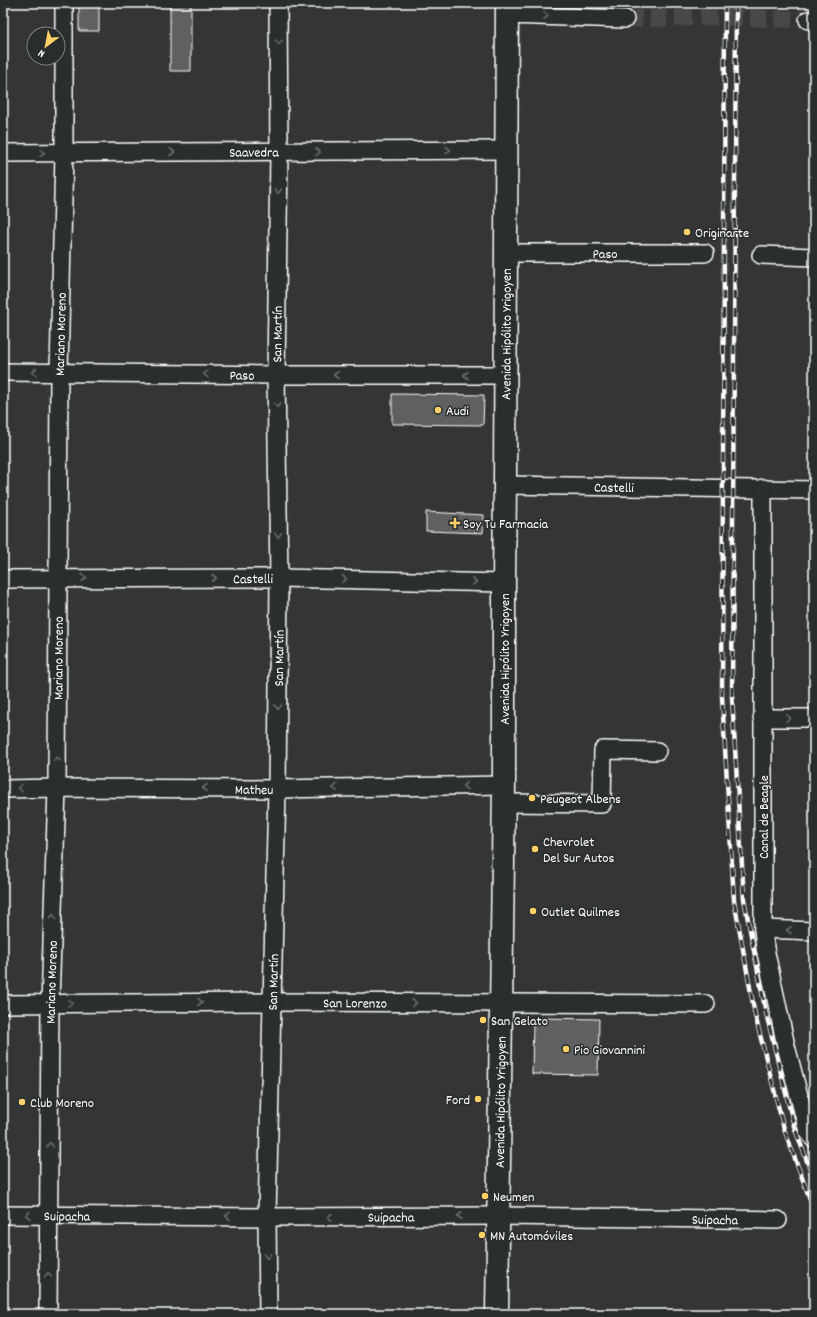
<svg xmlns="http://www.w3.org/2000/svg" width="817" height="1317" font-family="Dekko,sans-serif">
	<rect width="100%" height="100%" fill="#333536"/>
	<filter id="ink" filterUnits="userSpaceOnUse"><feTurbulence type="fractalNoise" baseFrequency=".025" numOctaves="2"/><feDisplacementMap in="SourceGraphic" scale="8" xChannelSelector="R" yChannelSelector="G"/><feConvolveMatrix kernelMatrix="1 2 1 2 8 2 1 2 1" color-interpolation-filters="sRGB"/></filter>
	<g filter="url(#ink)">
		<path fill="#5f6162" stroke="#fff" d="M79 3H99V31H79Z
			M170 3H191V71H170Z
			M392 394 484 395 483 425 392 424Z
			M426 512 484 515 483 533 426 531Z
			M540 1018 599 1019 598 1075 532 1074 533 1025Z"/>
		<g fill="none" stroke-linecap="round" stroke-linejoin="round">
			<path stroke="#47494a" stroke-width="17" stroke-dasharray="17 8" stroke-linecap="butt" d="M625 19 731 17 808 20"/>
			<defs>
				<g id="minor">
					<path d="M507 15 625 19"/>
					<path d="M808 20H814"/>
					<path id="s1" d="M3 153 506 150"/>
					<path id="s2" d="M506 253H705"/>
					<path d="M761 255 814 257"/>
					<path id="s3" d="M3 372 276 375H505"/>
					<path id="s4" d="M505 485 814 490"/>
					<path d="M763 488V929L765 948 786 1046 808 1131 814 1139"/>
					<path id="s5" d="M3 579 279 578 504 583"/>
					<path d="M762 718H814"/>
					<path id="s6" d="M3 789 57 788 277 789 504 785"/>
					<path d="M504 803 602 804 603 750 657 751"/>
					<path d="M763 929 814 931"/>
					<path id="s7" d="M3 1004 272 1002 706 1004"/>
					<path id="s8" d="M3 1215 267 1217 499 1216 778 1220"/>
					<path id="s9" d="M48 1314 50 1004 57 788 59 372 64 153V3"/>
					<path id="s10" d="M268 1314 267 1217 277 789 279 578 276 375 279 152 278 3"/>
				</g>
				<g id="major">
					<path id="s11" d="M497 1314 504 785V583L505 485 507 3"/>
				</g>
			</defs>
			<use href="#minor" stroke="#fff" stroke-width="20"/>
			<use href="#major" stroke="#fff" stroke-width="25"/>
			<use href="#minor" stroke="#2a2d2e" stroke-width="17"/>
			<use href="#major" stroke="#2a2d2e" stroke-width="22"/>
			<defs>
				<path id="rail" d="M725 3 722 697 734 900 755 1015 784 1129 814 1210
					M736 3 732 697 744 899 766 1013 794 1126 814 1180"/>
			</defs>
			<use href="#rail" stroke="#fff" stroke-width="4.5"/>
			<use href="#rail" stroke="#2a2d2e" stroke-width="3" stroke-dasharray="9" stroke-linecap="butt"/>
		</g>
		<defs><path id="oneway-chevron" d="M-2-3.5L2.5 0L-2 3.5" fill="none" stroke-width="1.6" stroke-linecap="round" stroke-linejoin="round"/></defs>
		<g stroke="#6a6c6d">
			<use href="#oneway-chevron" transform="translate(546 16) rotate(2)"/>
			<use href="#oneway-chevron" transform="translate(279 42) rotate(90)"/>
			<use href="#oneway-chevron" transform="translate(448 150) rotate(-1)"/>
			<use href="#oneway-chevron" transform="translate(172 152)"/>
			<use href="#oneway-chevron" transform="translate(318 152) rotate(-1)"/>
			<use href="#oneway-chevron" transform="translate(42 153) rotate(-1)"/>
			<use href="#oneway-chevron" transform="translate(278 191) rotate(91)"/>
			<use href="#oneway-chevron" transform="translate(34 372) rotate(-180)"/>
			<use href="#oneway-chevron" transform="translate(206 374) rotate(-179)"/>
			<use href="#oneway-chevron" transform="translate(336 375) rotate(180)"/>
			<use href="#oneway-chevron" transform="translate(466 375) rotate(180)"/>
			<use href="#oneway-chevron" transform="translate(277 405) rotate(89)"/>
			<use href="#oneway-chevron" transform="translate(278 535) rotate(89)"/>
			<use href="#oneway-chevron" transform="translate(84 578)"/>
			<use href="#oneway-chevron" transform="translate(214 578)"/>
			<use href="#oneway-chevron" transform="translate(344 579) rotate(1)"/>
			<use href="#oneway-chevron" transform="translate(474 582) rotate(1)"/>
			<use href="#oneway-chevron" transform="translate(278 707) rotate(90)"/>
			<use href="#oneway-chevron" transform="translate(788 718) rotate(-1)"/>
			<use href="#oneway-chevron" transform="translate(57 759) rotate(-90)"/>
			<use href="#oneway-chevron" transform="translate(465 786) rotate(179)"/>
			<use href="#oneway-chevron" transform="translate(20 788) rotate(179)"/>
			<use href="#oneway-chevron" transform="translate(205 788) rotate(-180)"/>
			<use href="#oneway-chevron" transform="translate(335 788) rotate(179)"/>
			<use href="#oneway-chevron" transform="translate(53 917) rotate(-88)"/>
			<use href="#oneway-chevron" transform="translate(789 930) rotate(-178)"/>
			<use href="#oneway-chevron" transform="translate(200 1002)"/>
			<use href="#oneway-chevron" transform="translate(70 1003)"/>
			<use href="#oneway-chevron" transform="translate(414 1003)"/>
			<use href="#oneway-chevron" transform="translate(50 1145) rotate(-90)"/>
			<use href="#oneway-chevron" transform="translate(28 1215) rotate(180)"/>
			<use href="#oneway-chevron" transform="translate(228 1216) rotate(-180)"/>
			<use href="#oneway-chevron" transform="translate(460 1216) rotate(180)"/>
			<use href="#oneway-chevron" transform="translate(330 1217) rotate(180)"/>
			<use href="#oneway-chevron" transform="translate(267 1256) rotate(90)"/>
			<use href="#oneway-chevron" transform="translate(48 1275) rotate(-89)"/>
		</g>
	</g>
	<g fill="#ffd166" stroke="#2a2d2e" stroke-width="1.5">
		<circle cx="687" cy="232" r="4"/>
		<circle cx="438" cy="410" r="4"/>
		<path d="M453 517h4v4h4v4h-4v4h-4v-4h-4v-4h4z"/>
		<circle cx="532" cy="798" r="4"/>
		<circle cx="535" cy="849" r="4"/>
		<circle cx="533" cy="911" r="4"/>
		<circle cx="483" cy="1020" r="4"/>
		<circle cx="566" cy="1049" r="4"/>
		<circle cx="478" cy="1099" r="4"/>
		<circle cx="22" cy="1102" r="4"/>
		<circle cx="485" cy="1196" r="4"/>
		<circle cx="482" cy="1235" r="4"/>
	</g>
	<g text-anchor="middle" stroke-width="3" stroke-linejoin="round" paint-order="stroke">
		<g font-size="14" fill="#fff" stroke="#2a2d2e">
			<text dy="5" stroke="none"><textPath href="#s1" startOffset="251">Saavedra</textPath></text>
			<text dy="5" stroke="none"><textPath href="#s2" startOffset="99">Paso</textPath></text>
			<text dy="5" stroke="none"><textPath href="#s9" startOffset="980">Mariano Moreno</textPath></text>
			<text dy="5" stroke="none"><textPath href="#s10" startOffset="980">San Martín</textPath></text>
			<text dy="5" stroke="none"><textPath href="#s11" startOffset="980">Avenida Hipólito Yrigoyen</textPath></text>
			<text dy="5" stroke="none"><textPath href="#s3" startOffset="239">Paso</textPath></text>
			<text dy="5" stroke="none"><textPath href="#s4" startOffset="109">Castelli</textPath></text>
			<text dy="5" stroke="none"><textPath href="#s5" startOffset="250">Castelli</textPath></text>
			<text dy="5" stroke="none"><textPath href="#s9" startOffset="656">Mariano Moreno</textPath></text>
			<text dy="5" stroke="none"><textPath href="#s10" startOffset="656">San Martín</textPath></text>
			<text transform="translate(504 659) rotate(-90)" y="5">Avenida Hipólito Yrigoyen</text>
			<text dy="5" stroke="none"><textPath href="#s6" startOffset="251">Matheu</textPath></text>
			<text transform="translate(763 817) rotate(-90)" y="5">Canal de Beagle</text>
			<text dy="5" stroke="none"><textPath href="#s9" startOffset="332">Mariano Moreno</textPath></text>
			<text dy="5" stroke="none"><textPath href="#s10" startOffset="332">San Martín</textPath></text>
			<text dy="5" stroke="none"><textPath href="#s7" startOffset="352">San Lorenzo</textPath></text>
			<text dy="5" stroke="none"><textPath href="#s11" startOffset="212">Avenida Hipólito Yrigoyen</textPath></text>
			<text dy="5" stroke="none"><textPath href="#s8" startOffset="64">Suipacha</textPath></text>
			<text dy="5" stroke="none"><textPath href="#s8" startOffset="388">Suipacha</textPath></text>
			<text dy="5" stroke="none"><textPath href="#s8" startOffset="712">Suipacha</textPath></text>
		</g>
		<g font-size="14" fill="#fff" stroke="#2a2d2e" text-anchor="start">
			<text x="695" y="237">Originarte</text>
			<text x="446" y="415">Audi</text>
			<text x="463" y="528">Soy Tu Farmacia</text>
			<text x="540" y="803">Peugeot Albens</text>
			<text x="543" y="846">Chevrolet<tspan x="543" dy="16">Del Sur Autos</tspan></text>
			<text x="541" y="916">Outlet Quilmes</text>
			<text x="491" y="1025">San Gelato</text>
			<text x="574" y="1054">Pio Giovannini</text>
			<text x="470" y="1104" text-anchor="end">Ford</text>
			<text x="30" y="1107">Club Moreno</text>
			<text x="493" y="1201">Neumen</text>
			<text x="490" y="1240">MN Automóviles</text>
		</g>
	</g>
	<rect width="817" height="1317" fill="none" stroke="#2a2d2e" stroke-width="16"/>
	<rect x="8" y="8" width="801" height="1301" fill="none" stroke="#fff" stroke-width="1.5" filter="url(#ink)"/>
	<g transform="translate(46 46) rotate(212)"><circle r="19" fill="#2a2d2e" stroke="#7f8182"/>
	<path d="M0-3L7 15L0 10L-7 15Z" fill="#ffd166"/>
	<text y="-6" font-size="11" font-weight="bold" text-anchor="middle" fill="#ffffff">N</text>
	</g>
</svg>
